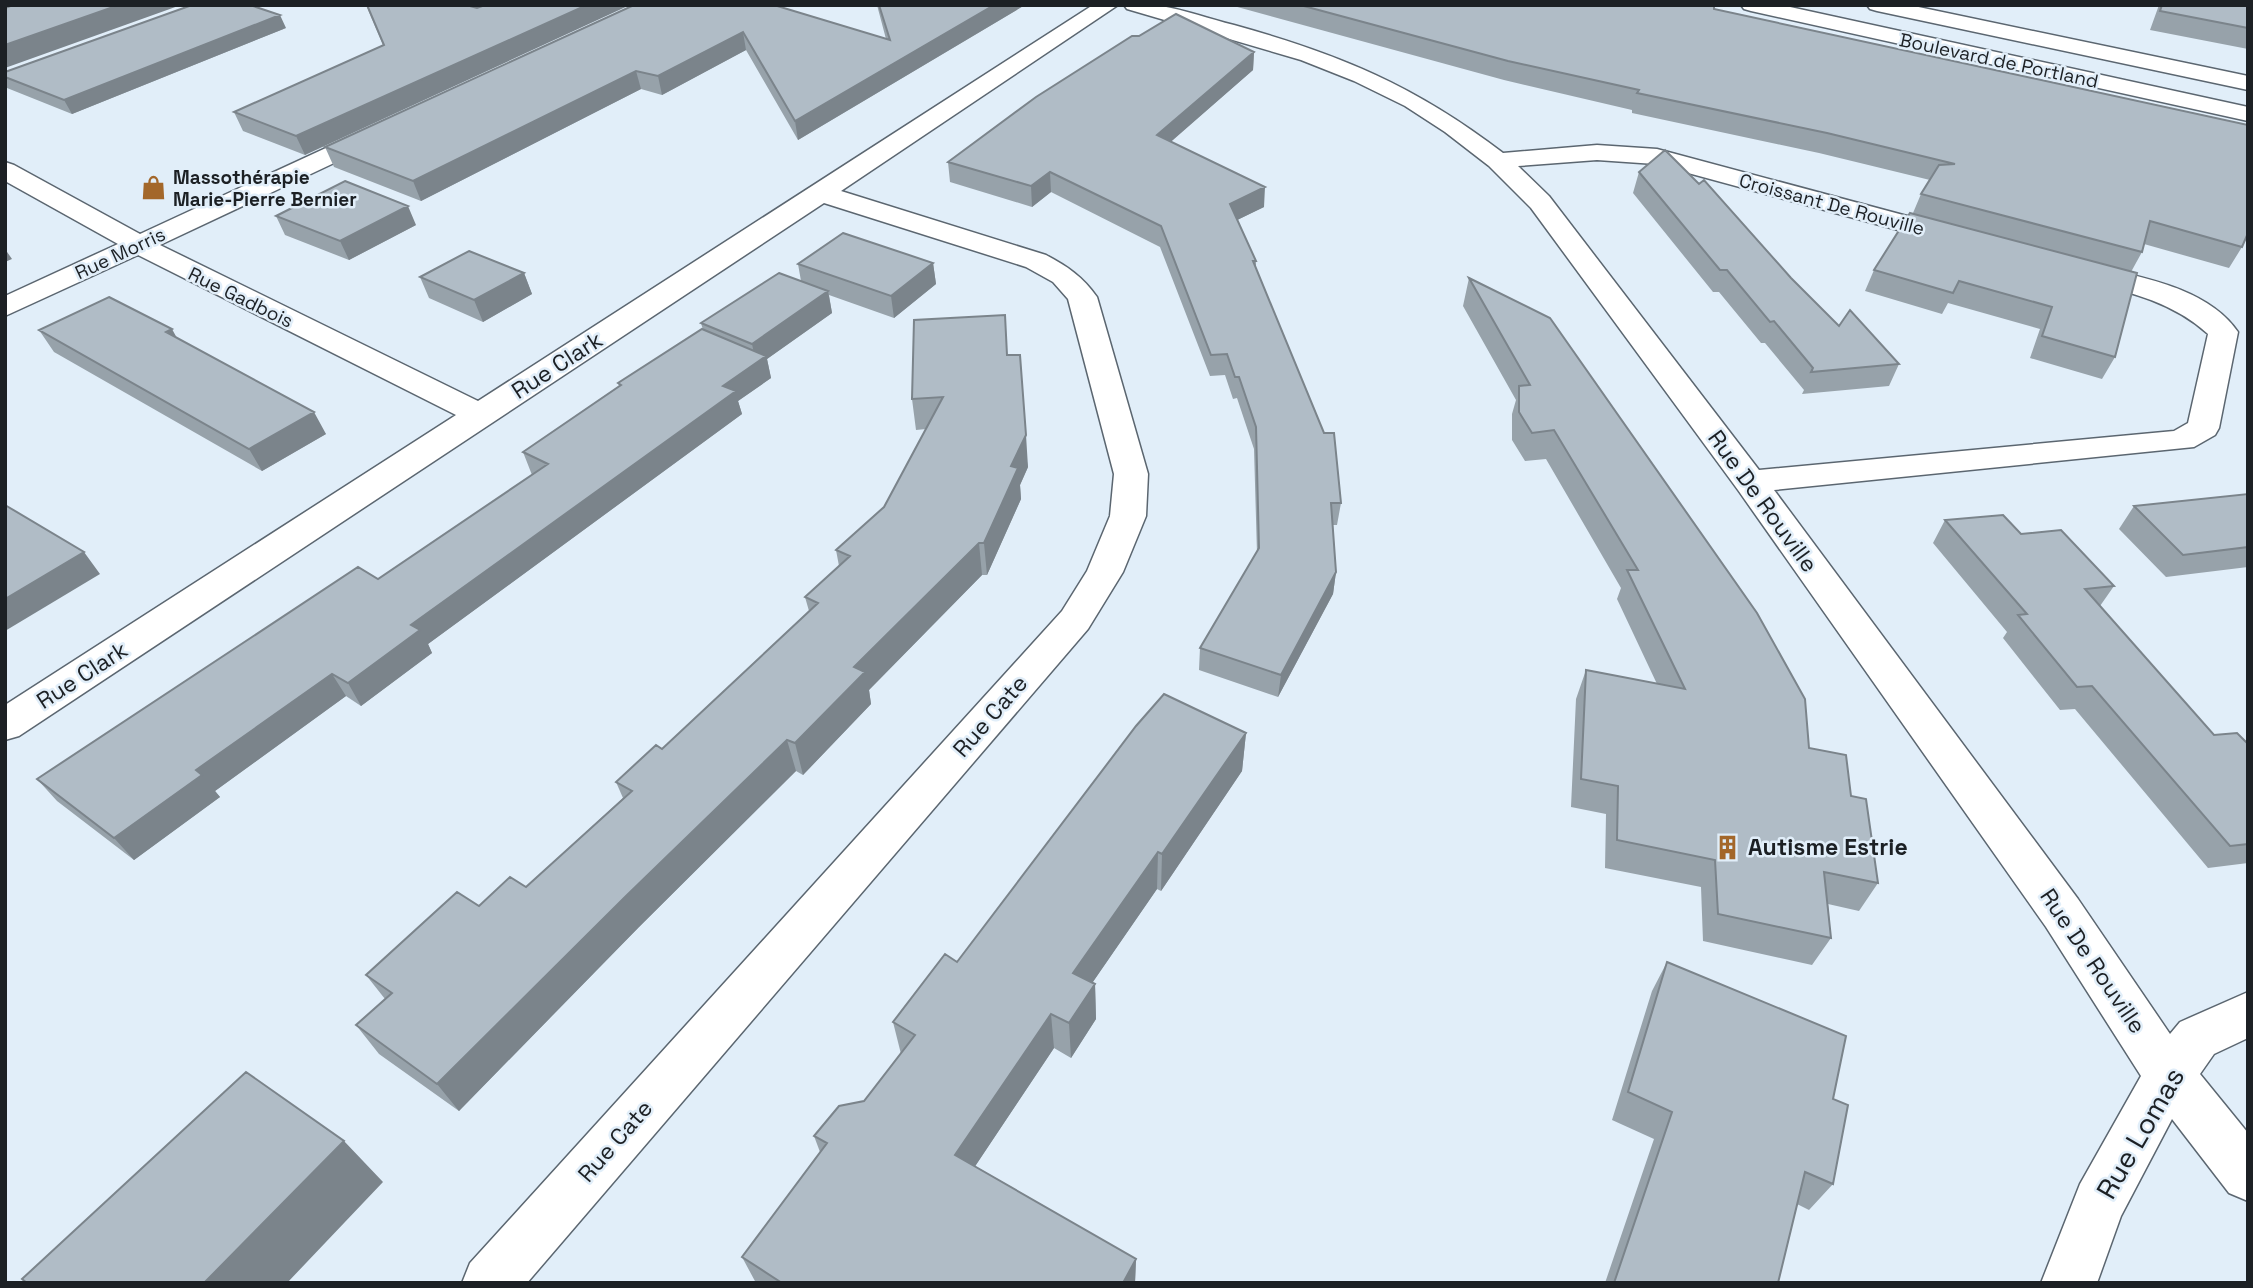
<svg xmlns="http://www.w3.org/2000/svg" width="2253" height="1288" font-family="'Space Grotesk',sans-serif">
	<rect width="100%" height="100%" fill="#e1eef9"/>
	<g fill="none" stroke-linecap="round" stroke-linejoin="round">
		<defs>
			<path id="street" d="M1093 5H1118L841 191 1046 255C1067 266 1083 277 1097 297L1148 474 1146 516 1123 572 1088 629 527 1283H462L470 1263 1062 611 1087 571 1110 516 1114 474 1068 299 1053 282 1026 267 824 203 19 736 5 740V705L456 415 138 255 5 316V296L118 244 5 181V162L14 165 140 234 367 129 376 127 385 129 388 134 385 139 160 245 478 401Z
				M1124 5C1136 5 1149 4 1161 6 1185 10 1210 19 1234 25 1339 54 1416 86 1503 153L1597 145 1657 149 1963 231 1967 237 1963 243 1953 245 1655 164 1597 160 1518 166 1549 196 1759 470 2174 431 2188 423 2208 334C2170 299 2120 290 2072 278L2068 272 2072 266 2082 263C2133 276 2206 285 2238 332L2219 428 2215 435 2194 447 1774 490 2078 899 2170 1034 2180 1022 2248 992V1038L2214 1054 2200 1074 2248 1133V1201L2229 1193 2172 1119 2121 1216 2097 1283H2041L2080 1184 2141 1076 2046 927 1738 490 1531 208 1489 166 1445 132 1405 106 1354 81 1301 60 1127 9Z"/>
			<path id="secondary" d="M1741 5H1781L2248 107V121L1751 11 1744 9Z
				M1867 5H1909L2248 76V90L1877 11 1870 9Z"/>
		</defs>
		<use href="#street" stroke="#5b6670" stroke-width="3"/>
		<use href="#secondary" stroke="#5b6670" stroke-width="3"/>
		<use href="#street" fill="#fff" fill-rule="evenodd"/>
		<use href="#secondary" fill="#fff" fill-rule="evenodd"/>
	</g>
	<path fill="#97a2aa" d="M366 5H466L477 8 305 155 243 131 234 112 383 45Z
		M634 5 886 39 877 5H1025L798 140 746 50 662 95 641 89 421 201 334 167 325 147Z
		M1230 5H1714V9L2242 247 2229 268 2144 244 2142 252 2131 272 2115 357 2102 379 2030 358 2040 329 1948 303 1942 314 1865 291 1874 270 1913 213 1921 194 1930 180 1819 153 1632 113V110L1504 80Z
		M2159 5H2248V49L2150 30Z
		M286 28 72 114 7 88 5 85V72Z
		M1254 52 1253 70 1171 141 1264 207 1237 220 1256 261V268L1341 503 1337 525H1333L1336 572 1333 594 1278 697 1199 670 1200 648 1257 553 1254 449 1237 398 1233 399 1225 375 1210 376 1160 247 1051 192 1032 207 950 182 948 162Z
		M1639 172 1791 278 1839 326 1899 364 1889 386 1802 394 1804 390 1765 343H1761L1719 292H1713L1633 193Z
		M276 216 416 225 349 260 285 235Z
		M933 263 936 284 894 318 829 295 832 313 767 359 771 378 738 401 742 414 428 644 432 653 361 706 346 696 215 791 220 797 134 860 57 801 37 779 378 579 532 475 523 452 619 386 618 383 703 330 701 323 801 281 798 264Z
		M524 273 532 294 483 322 429 298 420 277Z
		M1469 278 1809 748 1851 796 1878 883 1859 911 1828 904 1831 938 1812 965 1703 941 1701 887 1605 868 1606 814 1571 807 1576 699 1586 670 1657 684 1617 599 1621 588 1546 459 1525 461 1512 440V414L1516 400 1463 306Z
		M39 330 177 338 326 434 262 471 54 352Z
		M1007 355 1028 467 1020 485 1021 499 987 575H982L869 690 871 704 803 775 796 771 639 927 459 1111 379 1054 356 1025 385 999 366 975 479 906 526 887 623 798 616 782 662 749 809 611 805 597 839 566 836 550 884 507 926 429 916 430 912 399Z
		M2248 494V567L2166 577 2119 529 2134 506Z
		M1945 520 2021 534 2114 586 2100 606 2214 735 2248 744V863L2208 868 2075 709 2060 710 2003 638 2007 632 1933 543Z
		M1246 733 1242 771 1161 891 1157 889 1092 983 1095 984 1096 1019 1071 1058 1054 1048 975 1166 1136 1259 1135 1283H756L742 1257 820 1152 814 1136 864 1101 901 1054 893 1022 957 962Z
		M1667 962 1833 1099V1184L1809 1210 1797 1204 1778 1283H1605L1654 1139 1612 1120 1652 991Z"/>
	<path fill="#7b848b" d="M119 5H181L5 68V45Z
		M587 5H630L305 155 296 136Z
		M994 5H1025L798 140 795 121Z
		M280 15 286 28 72 114 64 100Z
		M743 32 746 50 662 95 658 76Z
		M1254 52 1253 70 1157 154V135Z
		M636 71 641 89 421 201 413 181Z
		M1050 172 1051 192 1032 207 1031 186Z
		M1265 187 1264 207 1229 224 1230 204Z
		M408 206 416 225 349 260 340 241Z
		M5 249 12 259 5 262Z
		M933 263 936 284 894 318 891 296Z
		M524 273 532 294 483 322 474 300Z
		M828 291 832 313 767 359 771 378 738 401 742 414 428 644 432 653 361 706 348 683 411 625 723 386 756 363 752 344Z
		M172 329 184 351 166 332Z
		M314 412 326 434 262 471 249 449Z
		M1026 435 1028 467 1020 485 1021 499 987 575 984 543 1011 466Z
		M979 543 982 575 869 690 871 704 803 775 795 743 854 667Z
		M84 552 100 574 5 631V599Z
		M1336 572 1333 594 1278 697 1281 675Z
		M332 674 346 696 215 791 220 797 134 860 114 838 196 770Z
		M1246 733 1242 771 1161 891 1162 854Z
		M787 740 796 771 639 927 459 1111 437 1084 625 897Z
		M1158 852 1157 889 1075 1008 1073 973Z
		M1095 984 1096 1019 1071 1058 1069 1023Z
		M1051 1014 1054 1048 962 1186 955 1155Z
		M344 1141 383 1182 287 1283H204Z
		M1136 1259 1135 1283H1123Z"/>
	<path fill="#b0bcc6" stroke="#7b848b" stroke-width="2" d="M13 5H119L5 45V8Z
		M192 5H250L280 15 64 100 5 77V72Z
		M367 5H466L477 8 485 5H587L296 136 234 112 384 45Z
		M634 5H774L890 40 879 5H994L795 121 743 32 658 76 636 71 413 181 325 147Z
		M1300 5H1714V9L2248 125V233L2242 247 2150 221 2142 252 1921 194 1939 165 1955 164 1827 133 1637 93 1639 90 1508 61Z
		M2162 5H2248V28L2160 11Z
		M1176 14 1254 52 1157 135 1265 187 1230 204 1256 261H1253L1324 433H1334L1341 503H1331L1336 572 1281 675 1200 648 1259 548 1256 427 1239 377H1235L1227 354 1211 355 1161 226 1050 172 1031 186 948 162 1036 97 1132 36H1139Z
		M1665 150 1699 184 1704 180 1791 278 1839 326 1850 310 1899 364 1811 372 1813 368 1774 321 1770 322 1727 270H1720L1639 172Z
		M345 181 408 206 340 241 276 216Z
		M1910 213 2137 273 2115 357 2042 336 2052 307 1959 281 1953 293 1874 270Z
		M843 233 933 263 891 296 798 264Z
		M469 251 524 273 474 300 420 277Z
		M779 273 828 291 752 344 701 323Z
		M1469 278 1550 318 1757 613 1805 699 1809 748 1846 755 1851 796 1866 799 1878 883 1824 872 1831 938 1718 914 1715 860 1617 840 1618 786 1581 779 1586 670 1685 689 1627 570H1638L1554 430 1532 433 1519 412V386L1530 385Z
		M109 297 172 329 166 332 314 412 249 449 39 330Z
		M1005 315 1007 355H1020L1026 435 1011 466 1018 468 984 543H979L854 667 865 672 795 743 787 740 625 897 437 1084 356 1025 392 993 366 975 457 892 479 906 510 877 526 887 632 791 616 782 656 745 662 749 818 603 805 597 850 556 836 550 884 507 943 397 912 399 914 320Z
		M702 329 766 356 723 386 736 391 411 625 420 630 348 683 332 674 196 770 202 775 114 838 37 779 358 567 378 579 548 464 523 452 621 385 618 383Z
		M2248 494V547L2183 555 2134 506Z
		M5 505 84 552 5 599Z
		M2003 515 2021 534 2061 530 2114 586 2085 589 2214 735 2237 733 2248 744V844L2230 846 2092 686 2077 687 2018 615 2027 614 1945 520Z
		M1164 694 1246 733 1162 854 1158 852 1073 973 1095 984 1069 1023 1051 1014 955 1155 1136 1259 1123 1283H782L742 1257 827 1143 814 1136 839 1106 864 1101 915 1035 893 1022 945 954 957 962 1136 726Z
		M1667 962 1846 1036 1833 1099 1848 1105 1833 1184 1805 1172 1778 1283H1614L1672 1112 1628 1092Z
		M246 1072 344 1141 204 1283H27L22 1279Z"/>
	<defs>
		<symbol id="shop-bare" viewBox="-9 -9 18 18"><path d="M-5-2.5h2.3a2.7 3.5 0 0 1 5.4 0H5L5.5 6h-11ZM-1.5-2.5h3a1.5 2.3 0 0 0-3 0Z" fill="#a3672a" stroke="#e1eef9" stroke-width="2.5" paint-order="stroke"/></symbol>
		<symbol id="building-bare" viewBox="-9 -9 18 18"><path d="M-4-6H4V6H1V3H-1V6H-4ZM-2.5-4.3h1.7v1.8h-1.7ZM.8-4.3h1.7v1.8H.8ZM-2.5-1h1.7V.8h-1.7ZM.8-1h1.7V.8H.8Z" fill="#a3672a" stroke="#e1eef9" stroke-width="2.5" paint-order="stroke"/></symbol>
	</defs>
	<g fill-rule="evenodd">
		<use href="#shop-bare" x="136" y="170" width="35" height="35"/>
		<use href="#building-bare" x="1710" y="830" width="35" height="35"/>
	</g>
	<g text-anchor="middle" stroke-width="5" stroke-linejoin="round" paint-order="stroke">
		<g font-size="19" fill="#1c2024" stroke="#e1eef9">
			<text transform="translate(1999 60) rotate(12)" y="7">Boulevard de Portland</text>
			<text transform="translate(1832 204) rotate(15)" y="7">Croissant De Rouville</text>
			<text transform="translate(120 253) rotate(-25)" y="7">Rue Morris</text>
			<text transform="translate(241 297) rotate(26)" y="7">Rue Gadbois</text>
		</g>
		<g font-size="19" font-weight="bold" fill="#1c2024" stroke="#e1eef9" text-anchor="start">
			<text x="173" y="184">Massothérapie<tspan x="173" dy="22">Marie-Pierre Bernier</tspan></text>
		</g>
		<g font-size="23" fill="#1c2024" stroke="#e1eef9">
			<text transform="translate(557 365) rotate(-33)" y="8">Rue Clark</text>
			<text transform="translate(1763 501) rotate(54)" y="8">Rue De Rouville</text>
			<text transform="translate(82 675) rotate(-33)" y="8">Rue Clark</text>
			<text transform="translate(990 716) rotate(-49)" y="8">Rue Cate</text>
			<text transform="translate(2093 961) rotate(56)" y="8">Rue De Rouville</text>
			<text transform="translate(615 1141) rotate(-49)" y="8">Rue Cate</text>
		</g>
		<g font-size="23" font-weight="bold" fill="#1c2024" stroke="#e1eef9" text-anchor="start">
			<text x="1748" y="855">Autisme Estrie</text>
		</g>
		<g font-size="28" fill="#1c2024" stroke="#e1eef9">
			<text transform="translate(2140 1133) rotate(-60)" y="10">Rue Lomas</text>
		</g>
	</g>
	<rect width="2253" height="1288" fill="none" stroke="#1c2024" stroke-width="14"/>
</svg>
